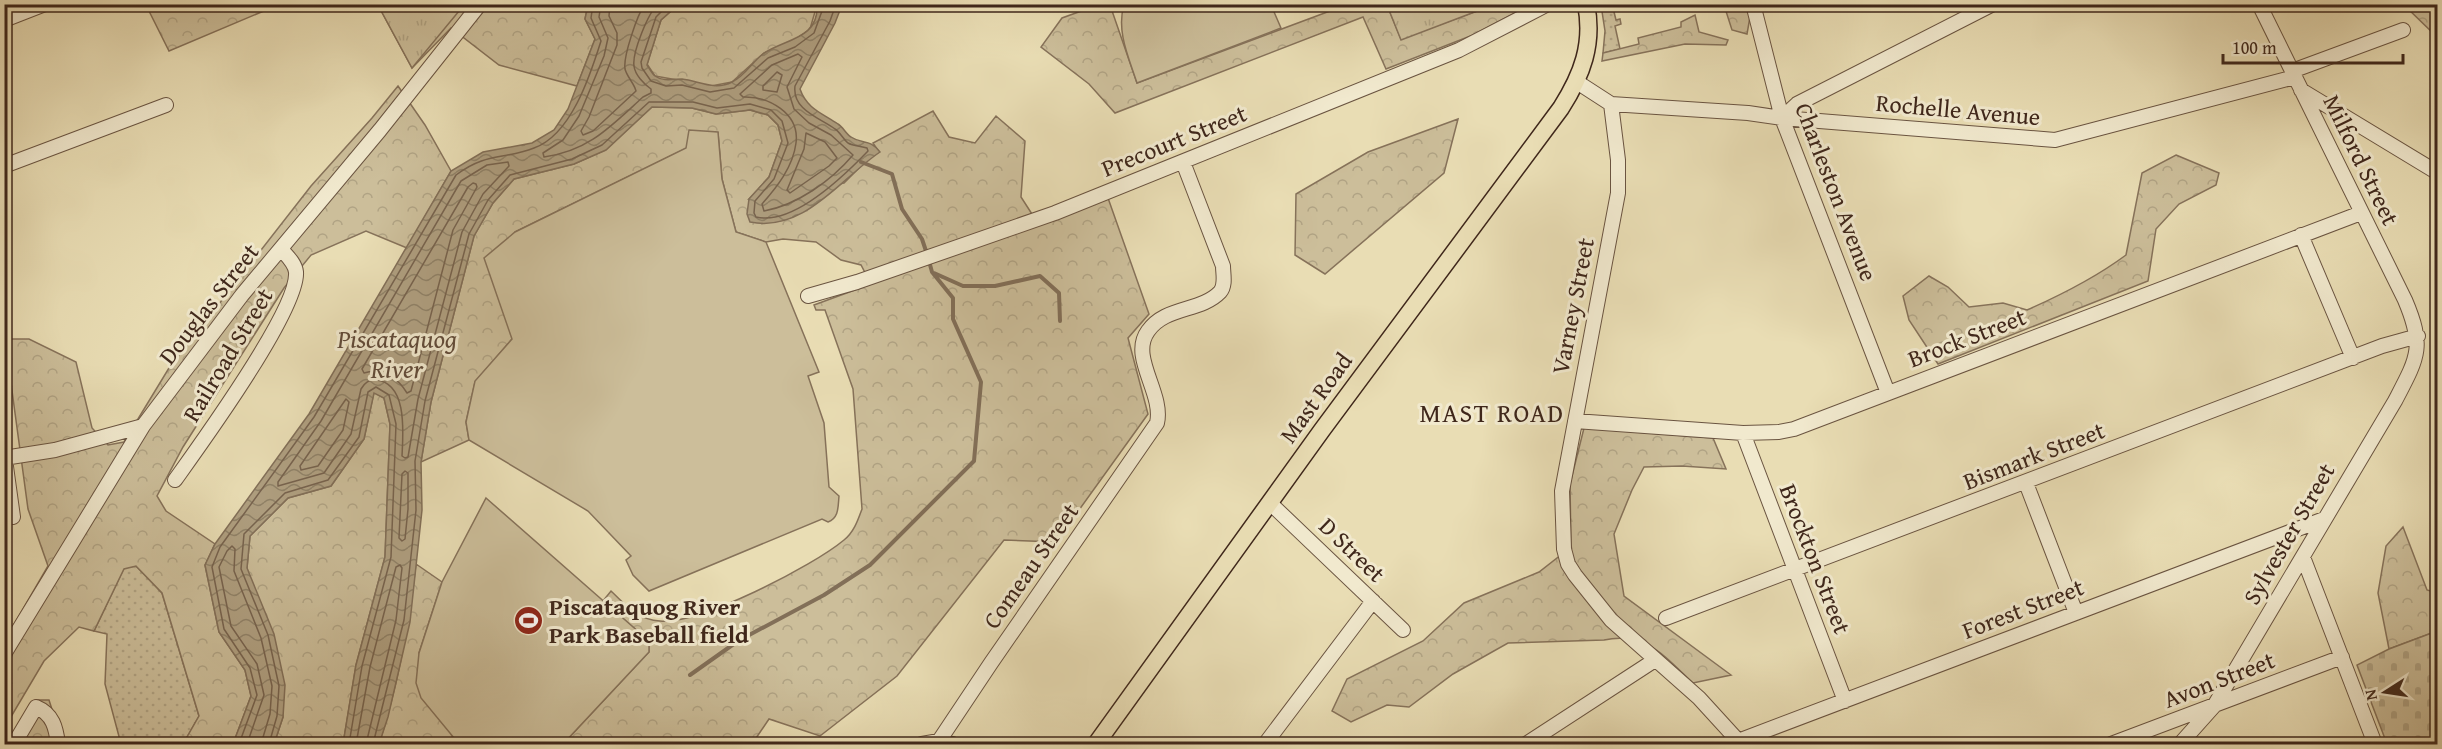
<svg xmlns="http://www.w3.org/2000/svg" width="2442" height="749" font-family="'Gentium Book Plus',serif">
	<defs>
		<pattern id="grass-dots" width="8" height="8" patternUnits="userSpaceOnUse" patternTransform="scale(1.5)"><rect width="8" height="8" fill="#ccbe9a"/><path d="M2 2h.1M6 6h.1" fill="none" stroke="#b0a384" stroke-width="1.8" stroke-linecap="round"/></pattern>
		<pattern id="forest-crowns" width="20" height="18" patternUnits="userSpaceOnUse" patternTransform="scale(1.5)"><rect width="20" height="18" fill="#ccbe9a"/><path d="M2 6a3 3 0 1 1 6 0M12 15a3 3 0 1 1 6 0" fill="none" stroke="#b0a384"/></pattern>
		<pattern id="cemetery-stones" width="16" height="16" patternUnits="userSpaceOnUse" patternTransform="scale(1.5)"><rect width="16" height="16" fill="#ccbe9a"/><path d="M2 7V4a2 2 0 0 1 4 0v3zM10 15v-3a2 2 0 0 1 4 0v3z" fill="#b0a384"/></pattern>
		<pattern id="park-tufts" width="24" height="20" patternUnits="userSpaceOnUse" patternTransform="scale(1.5)"><rect width="24" height="20" fill="#ccbe9a"/><path d="M3 7l-1-3M5 7V3M7 7l1-3M15 17l-1-3M17 17v-4M19 17l1-3" fill="none" stroke="#b0a384"/></pattern>
		<pattern id="water-waves" width="16" height="10" patternUnits="userSpaceOnUse" patternTransform="scale(1.5)"><rect width="16" height="10" fill="#af9f80"/><path d="M0 5q4-4 8 0t8 0" fill="none" stroke="#908268"/></pattern>
	</defs>
	<rect width="100%" height="100%" fill="#e9ddb4"/>
	<filter id="stains"><feTurbulence type="fractalNoise" baseFrequency=".00333" numOctaves="4"/><feColorMatrix values="0 0 0 0 .2 0 0 0 0 .09 0 0 0 0 .02 0 0 0 .5 -.17"/></filter>
	<radialGradient id="worn" r=".72"><stop offset=".6" stop-color="#630" stop-opacity="0"/><stop offset="1" stop-color="#630" stop-opacity=".3"/></radialGradient>
	<path fill="url(#grass-dots)" stroke="#86725a" stroke-width="1.5" d="M1601 5H1616L1617 10 1614 12 1616 20 1620 19 1621 24 1615 26 1620 49 1603 53 1605 31Z
		M136 566 162 593 199 716 183 744H121L105 684 107 634 94 631 124 568Z"/>
	<path fill="url(#forest-crowns)" stroke="#86725a" stroke-width="1.5" d="M146 5H278L169 51Z
		M378 5H588L585 19 595 39 577 86 499 65 451 28 412 68Z
		M678 5H817L810 29 793 41 764 53 732 82 711 86 655 76 647 64 661 20Z
		M1098 5H1110L1137 83 1346 5H1387L1401 39 1493 5H1522L1523 9 1473 35 1386 69 1363 17 1115 113 1089 84 1041 47 1062 18Z
		M1724 5H1745L1750 17 1747 34 1732 30Z
		M2404 5H2437V37Z
		M1695 15 1699 32 1728 40 1726 45 1685 44 1602 61 1603 53 1639 44 1638 38 1681 27V22Z
		M398 86 425 125 451 171 407 248 366 231 311 255 284 288 183 447 157 496 166 511 215 544 205 565 219 632 245 670 251 696 233 744H183L199 716 162 593 136 566 124 569 94 631 79 627 44 661 5 727V640L48 566 28 509 5 339H29L76 362 92 428 108 445 124 442 169 368 311 186 372 118Z
		M652 107 692 108 716 114 750 110 768 115 778 125 782 141 769 177 749 199 844 183 866 161 879 152 873 143 933 111 949 137 975 143 996 116 1025 141 1021 197 1039 225 1108 198 1149 314 1128 338 1148 414 1056 542 1004 540 897 676 820 736 769 719 752 744H563L649 652V641L603 601 611 591C627 606 636 619 660 621 699 625 813 566 844 540 854 532 858 520 862 509L853 389 825 310H816L814 305 871 284 861 265 841 260 816 242 783 239 766 242 736 232 722 179 718 133 515 232 512 339 475 382 466 422 469 440 421 462 431 402 474 236 493 203 514 179 574 164 605 150Z
		M1458 119 1444 173 1325 274 1295 255 1296 194 1368 152Z
		M2176 155 2219 173 2216 185 2179 204 2156 229 2148 281 1938 364 1909 320 1903 296 1929 276 1948 287 1969 307 2003 303 2027 310C2061 295 2095 278 2126 255L2142 173Z
		M374 392 384 398 390 424 385 557 356 665 343 744H274L283 717 247 568 250 536 288 498 331 486 364 439Z
		M1584 428 1713 438 1726 469 1682 466 1644 467 1632 490 1614 534 1624 596 1731 675 1693 683C1665 657 1646 631 1604 640L1508 643 1453 674 1409 707 1387 705 1351 722 1332 711 1347 679 1423 641 1464 603 1539 572 1571 547 1570 484Z
		M2403 527 2427 590 2437 593V631L2389 649 2378 593 2386 546Z
		M416 564 442 582 419 653 452 736 459 744H379C398 686 409 625 416 564Z
		M35 700H49L63 744H10Z"/>
	<path fill="url(#cemetery-stones)" stroke="#86725a" stroke-width="1.5" d="M2437 631V744H2387L2357 665 2389 649Z"/>
	<path fill="url(#park-tufts)" stroke="#86725a" stroke-width="1.5" d="M378 5H464L412 68Z
		M1387 5H1493L1401 40Z"/>
	<path fill="#ccbe9a" stroke="#86725a" stroke-width="1.5" d="M1124 5H1271L1281 28 1137 83C1129 58 1116 31 1124 5Z
		M689 130 718 132 722 179 736 232 766 242 819 372 808 376 824 423 829 487 839 496C838 507 839 518 828 522L822 519 649 591 633 575 626 560 631 556 588 511 469 440 466 422 475 381 512 339 484 258 515 232 686 148Z
		M486 498 649 641V652L563 744H459L421 698 416 683 419 653 442 582Z"/>
	<path fill="url(#water-waves)" stroke="#826f58" stroke-width="1.5" d="M588 5H678L661 20 647 65C649 68 652 74 655 76 663 82 674 79 682 79 699 81 715 91 732 82 745 76 752 62 763 54 783 39 819 40 817 5H842L835 23 800 89C807 109 822 113 838 124 843 127 846 134 851 137 863 145 869 138 880 152 840 179 804 233 750 222L747 214 749 199 769 177 782 141 778 125 768 115 750 110 716 114 692 108 652 107 606 150 574 164 514 179 493 203 474 236 431 402 421 462 422 510 410 622 388 717 379 744H343L356 665 385 557 390 424 384 398 374 393 364 439 331 486 288 498 250 536 247 568 274 634 285 685 283 717 274 744H233L251 696 245 670 219 632 205 565 215 544 309 414 451 171 483 152 532 143 554 130 568 109 595 39 585 19Z"/>
	<g fill="none" stroke-linecap="round" stroke-linejoin="round">
		<path stroke="#77634e" stroke-width="1.5" d="M601 4 599 17 608 38 604 56 579 116 563 140 543 153 544 157C589 151 611 126 643 97L651 93V89C644 84 635 75 634 66 632 53 648 13 658 4
			M610 4 609 16 617 33V45L589 117 581 131 583 135 593 131 636 91C634 83 627 77 625 69 623 57 637 15 645 4
			M669 4 656 17 641 62 642 68 651 81 666 86 682 85 710 92 734 88 768 58 795 47 814 33 822 11V4
			M798 54 802 57 787 87 794 109 809 123 831 135 853 155C831 181 797 205 764 211L762 204C777 187 793 167 796 143 800 113 768 96 743 97L740 94 772 65Z
			M777 72 782 75 777 92 763 90V86Z
			M806 133 825 142 837 158 829 166 790 193 787 190 804 149Z
			M508 162 509 166 483 194 462 232 418 399 408 457 405 458 402 456C403 434 408 383 376 380 369 379 364 384 361 389L351 434 324 473 278 486V482L321 421 461 181 487 165Z
			M473 183 476 184 477 187 453 230 411 391 407 393C397 377 383 368 364 373L362 369 468 187Z
			M346 399 349 402 343 430 318 466 301 470 300 466Z
			M405 471 408 473V509L405 539 402 541 399 538 402 474Z
			M239 744 257 695 250 668 224 629 212 567 220 547 314 417 456 175C487 152 503 160 534 148 571 135 590 76 601 41L591 18 593 4
			M247 744 264 695 257 664 231 626 219 567 227 551 232 546 235 549 234 571 261 638 272 686 270 714 261 744
			M269 744 277 716 279 686 268 635 241 569 244 534 285 493 328 480 359 437 368 392 376 387 389 395 396 424 391 557 362 666 349 744
			M356 744 370 667 396 567 400 565 402 568 396 620 366 744
			M373 744 404 620 416 510 415 461 425 401 469 234 488 200 510 175 572 159 602 145 649 102H693L717 108 750 104 771 110 782 121 788 143 774 179 755 201 754 213 756 217C793 226 844 176 868 151L867 148C861 146 853 146 848 143 843 139 840 132 835 129 820 118 792 110 795 86L830 21 836 4"/>
		<path stroke="#826f58" stroke-width="4" d="M861 162 892 174 902 209 922 239 927 254
			M934 273 963 286H995L1040 276 1059 293 1060 321
			M690 675 738 641 824 595 870 565 974 461 981 382 953 319V298L932 272 929 261"/>
		<defs>
			<path id="minor" d="M1753 4 1782 118 1888 393
				M4 20 45 4
				M2292 71 2403 30
				M1577 82 1611 104 1618 160V193L1562 491 1564 549 1568 564 1575 575 1611 620 1699 698 1741 744
				M2301 90 2438 173
				M1611 104 1748 113 1782 118 2055 140 2295 77
				M1782 118 1797 104 1993 4
				M4 166 166 105
				M2301 235 2353 358
				M808 296 857 282 1055 213 1459 50 1548 4
				M1575 421 1743 433 1779 432 1794 429 2361 213
				M1743 433 1845 701
				M4 452 13 517
				M4 458 55 450 143 426
				M175 480C200 445 299 309 296 272 295 263 287 256 281 249
				M2026 483 2076 613
				M1270 503 1403 630
				M2303 557 2375 744
				M1666 618 2382 346 2418 336
				M4 654 143 426 242 295 380 130 480 4
				M1738 741 2324 519
				M14 744 36 707C53 714 56 728 58 744
				M922 744 939 741 953 744
				M937 744 991 663 1157 423C1164 393 1129 357 1148 331 1165 306 1201 312 1220 292 1226 285 1223 274 1223 266L1183 162
				M1265 744 1373 601
				M1526 744 1655 660
				M2111 744 2342 657
				M2180 744 2214 706 2395 401C2418 357 2425 347 2405 300L2259 4"/>
			<path id="major" d="M1096 744 1322 430 1561 108C1582 75 1594 44 1586 4"/>
		</defs>
		<use href="#minor" stroke="#6a5441" stroke-width="16"/>
		<use href="#major" stroke="#3f271b" stroke-width="19"/>
		<use href="#minor" stroke="#f1e9ce" stroke-width="14"/>
		<use href="#major" stroke="#e9ddb4" stroke-width="16"/>
	</g>
	<defs>
		<symbol id="stadium-disc" viewBox="-11 -11 22 22"><circle r="9.5" fill="#8f2418" stroke="#f1e9ce"/><path d="M0-5a6.5 5 0 1 0 0 10a6.5 5 0 1 0 0-10ZM-3.5-1.8h7v3.6h-7Z" fill="#fff"/></symbol>
	</defs>
	<g fill-rule="evenodd">
		<use href="#stadium-disc" x="512" y="604" width="33" height="33"/>
	</g>
	<g text-anchor="middle" stroke-width="6" stroke-linejoin="round" paint-order="stroke">
		<g font-size="24" fill="#3f271b" stroke="#f1e9ce">
			<text transform="translate(1958 110) rotate(5)" y="8">Rochelle Avenue</text>
			<text transform="translate(1174 141) rotate(-22)" y="8">Precourt Street</text>
			<text transform="translate(2361 160) rotate(64)" y="8">Milford Street</text>
			<text transform="translate(1836 192) rotate(69)" y="8">Charleston Avenue</text>
			<text transform="translate(209 304) rotate(-52)" y="8">Douglas Street</text>
			<text transform="translate(1573 306) rotate(-79)" y="8">Varney Street</text>
			<text transform="translate(1967 338) rotate(-21)" y="8">Brock Street</text>
			<text transform="translate(228 355) rotate(-59)" y="8">Railroad Street</text>
			<text transform="translate(1316 398) rotate(-54)" y="8">Mast Road</text>
			<text transform="translate(2034 456) rotate(-21)" y="8">Bismark Street</text>
			<text transform="translate(2289 534) rotate(-60)" y="8">Sylvester Street</text>
			<text transform="translate(1352 550) rotate(44)" y="8">D Street</text>
			<text transform="translate(1815 559) rotate(69)" y="8">Brockton Street</text>
			<text transform="translate(1031 566) rotate(-55)" y="8">Comeau Street</text>
			<text transform="translate(2023 609) rotate(-21)" y="8">Forest Street</text>
			<text transform="translate(2219 680) rotate(-21)" y="8">Avon Street</text>
		</g>
		<g font-size="24" font-weight="bold" fill="#3f271b" stroke="#f1e9ce" text-anchor="start">
			<text x="549" y="615">Piscataquog River<tspan x="549" dy="28">Park Baseball field</tspan></text>
		</g>
		<g font-size="26" font-style="italic" fill="#614b39" stroke="#f1e9ce">
			<text x="397" y="348">Piscataquog<tspan x="397" dy="30">River</tspan></text>
		</g>
		<g font-size="26" letter-spacing="1.5" fill="#3f271b" stroke="#f1e9ce">
			<text x="1492" y="422">MAST ROAD</text>
		</g>
	</g>
	<rect width="2442" height="749" fill="none" stroke="#e9ddb4" stroke-width="24"/>
	<rect x="6" y="6" width="2430" height="737" fill="none" stroke="#3f271b" stroke-width="3"/>
	<rect x="12" y="12" width="2418" height="725" fill="none" stroke="#3f271b" stroke-width="1.5"/>
	<g transform="translate(2385 692) rotate(258)" stroke="#f1e9ce" stroke-width="4.5" paint-order="stroke">
	<path d="M0-4.5L10 22L0 15L-10 22Z" fill="#3f271b"/>
	<text y="-9" font-size="16" font-weight="bold" text-anchor="middle" fill="#3f271b">N</text>
	</g>
	<path d="M2223 54v9h180v-9" fill="none" stroke="#3f271b" stroke-width="3"/>
	<text x="2232" y="54" font-size="18" fill="#3f271b" stroke="#f1e9ce" stroke-width="4.5" paint-order="stroke">100 m</text>
	<rect width="100%" height="100%" filter="url(#stains)"/>
	<rect width="100%" height="100%" fill="url(#worn)"/>
</svg>
